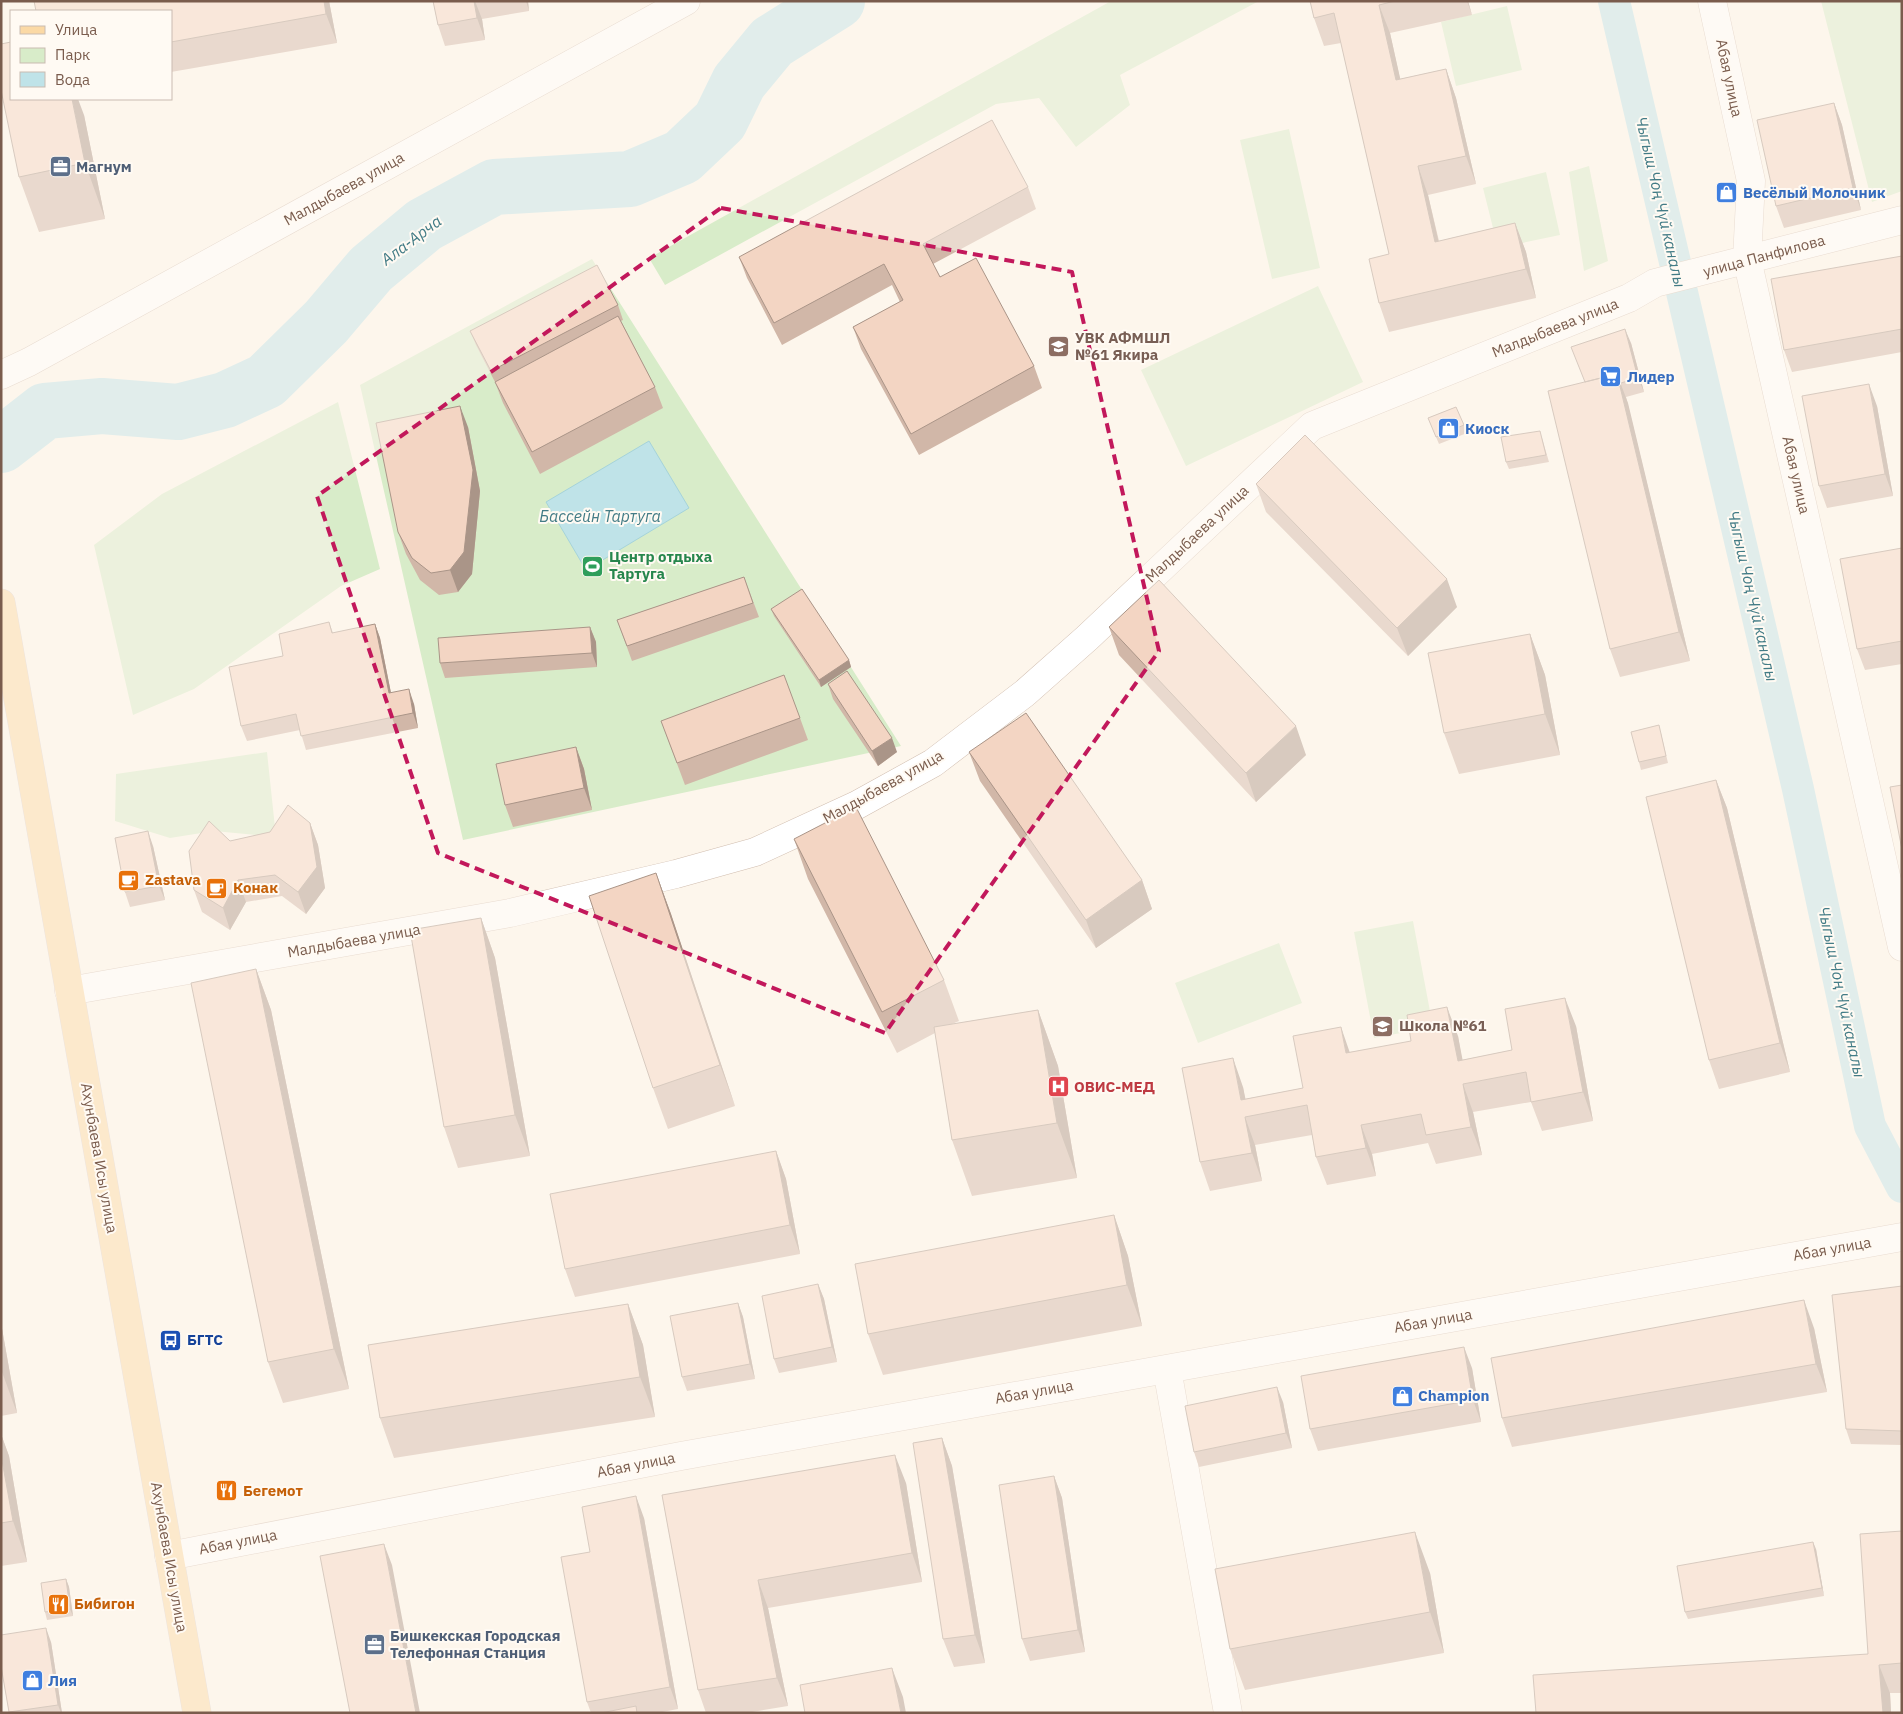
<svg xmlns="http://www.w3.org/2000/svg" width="1903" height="1714" font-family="'IBM Plex Sans',sans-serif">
	<rect width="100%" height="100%" fill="#fdf6ec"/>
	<path fill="#d8ecc9" d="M1111 1H1259L1120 75 1130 105 1076 147 1039 98 996 104 665 285 649 258Z
		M1821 1H1902V191L1872 202Z
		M1507 6 1522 70 1456 86 1441 22Z
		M1289 129 1320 268 1272 279 1240 140Z
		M1589 166 1608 261 1584 271 1569 172Z
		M1546 172 1560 235 1498 248 1483 188Z
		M592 259 901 746 463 840 360 385Z
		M1318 286 1363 382 1186 466 1141 370Z
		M338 402 380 569 341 586 194 689 133 715 94 545 162 494Z
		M267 752 276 837 214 831 170 838 115 821 116 774Z
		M1413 921 1433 1027 1374 1038 1354 932Z
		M1279 943 1302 1003 1198 1043 1175 983Z"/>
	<path fill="#bfe3e8" stroke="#a5d3da" d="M649 441 689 508 586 570 546 502Z"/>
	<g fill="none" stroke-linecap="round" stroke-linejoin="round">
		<path stroke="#bfe3e8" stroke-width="32" d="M1614 1 1798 789 1870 1126 1902 1187"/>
		<path stroke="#bfe3e8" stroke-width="56" d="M1 445 45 411 102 406 178 412 225 400 266 381 326 322 371 269 424 225 494 187 630 179 682 157 720 121 739 82 772 42 837 1"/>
		<defs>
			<path id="minor" d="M1712 1 1751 181 1747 259 1902 947
				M1 375 29 362 686 1
				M69 991 510 913 676 874 755 852 857 805 933 763 1025 693 1087 638 1312 426 1629 298 1655 283 1902 220
				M1167 1369 1228 1713
				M169 1556 681 1456 1902 1237"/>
			<path id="major" d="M1 603 197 1713"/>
		</defs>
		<use href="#minor" stroke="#d1beb0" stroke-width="29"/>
		<use href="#major" stroke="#dad1cd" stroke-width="29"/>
		<use href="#minor" stroke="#fff" stroke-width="28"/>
		<use href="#major" stroke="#fbd9a5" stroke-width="28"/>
	</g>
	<path fill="#d1b7a8" d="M34 1H329L337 43 171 72V11Z
		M433 1H528L529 11 482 19 485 40 445 46 438 25Z
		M1310 1H1468L1472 15 1390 33 1400 79 1446 69 1456 98 1476 184 1428 195 1439 241 1515 223 1526 252 1536 298 1389 332 1379 303 1389 254 1341 43 1324 46 1314 18Z
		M1834 103 1842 125 1861 210 1784 228 1776 206Z
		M84 115 105 219 39 232 19 177Z
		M1028 187 1036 209 933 264 940 277 1034 366 1042 388 919 455 861 349 853 327 900 302 892 285 782 345 747 278 739 257Z
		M1902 256V352L1792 372 1784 350Z
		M618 305 623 320 621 321 655 387 663 408 540 474 503 403 495 382 476 345 470 331Z
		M1631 343 1644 392 1626 397 1690 661 1620 677 1610 649 1584 382Z
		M1877 406 1893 496 1827 508 1819 486Z
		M1456 407 1467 433 1439 444 1428 418Z
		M468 427 480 491 472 574 458 592 439 595 420 580 406 554 398 532Z
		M1542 438 1549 462 1509 469 1506 462Z
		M1256 484 1457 607 1408 656 1266 512Z
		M1902 548V664L1865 670 1857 649Z
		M744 577 759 617 632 661 617 620Z
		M771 609 849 660 851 667 821 687 774 616Z
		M329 622 333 633 375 624 380 638 391 693 414 704 418 728 306 750 300 730 247 741 241 726 283 656Z
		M590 627 596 642 597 667 445 678 440 663Z
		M1109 627 1306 755 1256 802 1119 655Z
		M1530 634 1545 675 1560 755 1459 774 1444 733Z
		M828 684 897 752 878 766 833 699Z
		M800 718 808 740 685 785 661 721Z
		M1661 733 1668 763 1641 770 1639 762Z
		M576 747 584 769 592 810 513 827 505 805Z
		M969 752 1142 880 1152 909 1096 948 980 781Z
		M1716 780 1727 808 1790 1072 1719 1089 1709 1060Z
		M310 823 318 845 325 888 306 914 282 896 246 902 230 930 202 912 194 890 230 841Z
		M794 839 944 980 959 1021 952 1024 1038 1010 1058 1066 1077 1178 972 1196 952 1140 935 1033 897 1053 808 879Z
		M153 846 165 900 130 907 125 892Z
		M656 873 671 914 735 1106 668 1129 653 1088Z
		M481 918 495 958 530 1156 458 1168 444 1127Z
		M256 969 271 1010 349 1389 283 1403 268 1362Z
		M1576 1026 1593 1121 1542 1131 1531 1102 1473 1112 1482 1155 1436 1164 1428 1143 1372 1154 1376 1176 1327 1185 1316 1157 1312 1135 1255 1145 1262 1181 1210 1191 1200 1162 1243 1087 1245 1099 1303 1088 1350 1052 1458 1036 1462 1060 1512 1050Z
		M776 1151 786 1179 800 1254 575 1297 565 1269Z
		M1114 1215 1128 1256 1142 1326 883 1375 868 1334Z
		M818 1284 824 1299 837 1362 779 1373 774 1359Z
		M1902 1286V1445L1851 1444 1846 1429Z
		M738 1303 743 1317 755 1379 687 1391 682 1377Z
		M628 1304 643 1345 655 1417 394 1458 380 1418Z
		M1 1323 17 1413 1 1416Z
		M1814 1328 1827 1392 1512 1447 1502 1418Z
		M1472 1368 1481 1422 1318 1451 1310 1429Z
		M1283 1402 1292 1448 1199 1467 1194 1452Z
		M1 1434 9 1456 27 1562 1 1566Z
		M942 1438 952 1466 985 1663 954 1667 943 1639Z
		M1054 1476 1062 1498 1085 1652 1030 1661 1022 1639Z
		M906 1483 922 1582 768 1608 788 1706 746 1713H706L698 1690 662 1495Z
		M644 1518 678 1709 657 1713H591L587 1702 590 1552Z
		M1902 1531V1693H1890L1891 1713H1536L1868 1654Z
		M1816 1549 1824 1596 1688 1619 1685 1612Z
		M1430 1573 1444 1653 1245 1690 1230 1649Z
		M66 1579 69 1587 73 1616 47 1620 45 1612Z
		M51 1642 62 1713H9L1 1666Z"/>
	<path fill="#aa9588" d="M324 1H329L337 43 326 14Z
		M474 1H475L482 19 485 40 477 18Z
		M526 1H528L529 11Z
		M1467 1H1468L1472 15Z
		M1379 5 1390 33 1407 109 1396 80Z
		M1446 69 1456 98 1476 184 1466 156Z
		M72 99H78L84 115 105 219 85 163Z
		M1834 103 1842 125 1861 210 1853 188Z
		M1418 166 1428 195 1445 270 1435 242Z
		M1515 223 1526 252 1536 298 1526 269Z
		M1625 329 1631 343 1644 392 1638 378Z
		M1617 374 1628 403 1690 661 1679 632Z
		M1869 384 1877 406 1893 496 1885 474Z
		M460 406 468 427 480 491 472 574 458 592 450 570Z
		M1447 579 1457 607 1408 656 1397 628Z
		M375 624 380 638 394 708 389 693Z
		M590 627 596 642 597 667 592 653Z
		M1530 634 1545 675 1560 755 1545 714Z
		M849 660 851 667 821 687 819 680Z
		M409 689 414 704 418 728 413 713Z
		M1296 726 1306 755 1256 802 1246 773Z
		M892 738 897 752 878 766 872 751Z
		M576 747 584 769 592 810 584 788Z
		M1716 780 1727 808 1790 1072 1780 1043Z
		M310 823 318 845 325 888 306 914 298 892Z
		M148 831 153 846 165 900 159 886Z
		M656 873 671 914 735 1106 720 1065Z
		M238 880 246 902 230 930 223 908Z
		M1142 880 1152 909 1096 948 1086 920Z
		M481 918 495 958 530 1156 515 1115Z
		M256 969 271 1010 349 1389 334 1349Z
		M1565 998 1576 1026 1593 1121 1583 1092Z
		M1447 1007 1458 1036 1467 1083 1458 1061Z
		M1038 1010 1058 1066 1077 1178 1057 1123Z
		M1341 1027 1351 1056 1346 1053Z
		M1233 1058 1243 1087 1249 1116 1241 1100Z
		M1463 1084 1473 1112 1482 1155 1471 1127Z
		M1245 1117 1255 1145 1262 1181 1252 1153Z
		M1361 1125 1372 1154 1376 1176 1366 1148Z
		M776 1151 786 1179 800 1254 790 1225Z
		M1114 1215 1128 1256 1142 1326 1127 1285Z
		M818 1284 824 1299 837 1362 832 1347Z
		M1804 1300 1814 1328 1827 1392 1816 1364Z
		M738 1303 743 1317 755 1379 750 1364Z
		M628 1304 643 1345 655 1417 640 1377Z
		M1 1323 17 1413 2 1372 1 1368Z
		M1464 1347 1472 1368 1481 1422 1473 1400Z
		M1277 1387 1283 1402 1292 1448 1286 1433Z
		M1 1434 9 1456 27 1562 13 1521 1 1455Z
		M942 1438 952 1466 985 1663 975 1635Z
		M895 1455 906 1483 922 1582 912 1553Z
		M1054 1476 1062 1498 1085 1652 1078 1630Z
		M636 1496 644 1518 678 1709 670 1687Z
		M1415 1532 1430 1573 1444 1653 1430 1612Z
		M1813 1542 1816 1549 1824 1596 1822 1588Z
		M384 1544 392 1565 420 1713H416Z
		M66 1579 69 1587 73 1616 70 1609Z
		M758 1580 768 1608 788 1706 777 1678Z
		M46 1628 51 1642 62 1713H61L58 1705Z
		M1879 1665 1890 1693 1891 1713H1883Z
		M892 1668 903 1697 906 1713H901Z"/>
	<path fill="#f3d5c3" stroke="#aa9588" d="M34 1H324L326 14 171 42V11H36Z
		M433 1H474L477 18 438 25Z
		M1310 1H1395L1379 5 1396 80 1446 69 1466 156 1418 166 1435 242 1515 223 1526 269 1379 303 1369 259 1389 254 1334 13 1314 18Z
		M11 42V99H72L85 163 19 177 1 90V44Z
		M1834 103 1853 188 1776 206 1757 120Z
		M992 120 1028 187 923 244 940 277 976 258 1034 366 911 434 853 327 903 300 884 264 774 323 739 257Z
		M1902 256V329L1784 350 1771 279Z
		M597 265 618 305 491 371 470 331Z
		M618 316 655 387 532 452 495 382Z
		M1625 329 1638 378 1621 383 1617 374 1585 382 1571 347Z
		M1617 374 1679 632 1610 649 1548 391Z
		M1869 384 1885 474 1819 486 1802 396Z
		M460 406 473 470 464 552 450 570 431 573 412 558 398 532 376 423Z
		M1456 407 1464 425 1436 437 1428 418Z
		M1540 431 1546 455 1506 462 1501 437Z
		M1305 435 1447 579 1397 628 1256 484Z
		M1902 548V641L1857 649 1840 559Z
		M744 577 753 603 627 646 617 620Z
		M1159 580 1296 726 1246 773 1109 627Z
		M802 589 849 660 819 680 771 609Z
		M329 622 332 633 375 624 389 693 409 689 413 713 301 736 296 714 241 726 229 667 283 656 279 634Z
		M590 627 592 653 440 663 438 638Z
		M1530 634 1545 714 1444 733 1428 653Z
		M847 671 892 738 872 751 828 684Z
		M784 675 800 718 677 763 661 721Z
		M1026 713 1142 880 1086 920 969 752Z
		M1659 725 1666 756 1639 762 1631 732Z
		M576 747 584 788 505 805 496 764Z
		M1716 780 1780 1043 1709 1060 1646 797Z
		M1902 785V850L1890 787Z
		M288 805 310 823 317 867 298 892 275 875 238 880 223 908 194 890 189 851 209 821 230 841 270 832Z
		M856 807 944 980 882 1012 794 839Z
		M148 831 159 886 125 892 115 838Z
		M656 873 720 1065 653 1088 589 896Z
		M481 918 515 1115 444 1127 410 930Z
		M256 969 334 1349 268 1362 191 983Z
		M1565 998 1583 1092 1531 1102 1526 1072 1463 1084 1471 1127 1426 1135 1421 1114 1361 1125 1366 1148 1316 1157 1307 1105 1245 1117 1252 1153 1200 1162 1182 1068 1233 1058 1241 1100 1303 1088 1293 1036 1341 1027 1346 1053 1411 1041 1407 1015 1447 1007 1458 1061 1512 1050 1505 1009Z
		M1038 1010 1057 1123 952 1140 934 1027Z
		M776 1151 790 1225 565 1269 550 1194Z
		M1114 1215 1127 1285 868 1334 855 1264Z
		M818 1284 832 1347 774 1359 762 1296Z
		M1902 1286V1431L1846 1429 1832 1295Z
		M1804 1300 1816 1364 1502 1418 1491 1358Z
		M738 1303 750 1364 682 1377 670 1316Z
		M628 1304 640 1377 380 1418 368 1345Z
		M1464 1347 1473 1400 1310 1429 1301 1376Z
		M1277 1387 1286 1433 1194 1452 1185 1406Z
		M942 1438 975 1635 943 1639 913 1443Z
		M1 1455 13 1521 1 1523Z
		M895 1455 912 1553 758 1580 777 1678 698 1690 662 1495Z
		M1054 1476 1078 1630 1022 1639 999 1485Z
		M636 1496 670 1687 587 1702 561 1557 590 1552 582 1507Z
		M1902 1531V1663L1879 1665 1883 1713H1536L1533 1675 1868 1654 1860 1534Z
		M1415 1532 1430 1612 1230 1649 1215 1569Z
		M1813 1542 1822 1588 1685 1612 1677 1566Z
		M384 1544 416 1713H350L320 1556Z
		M66 1579 70 1609 45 1612 41 1583Z
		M46 1628 58 1705 9 1712 1 1666V1635Z
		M892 1668 901 1713H805L800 1685Z
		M636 1706 637 1713H601Z"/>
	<path d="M0 0H1903V1714H0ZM721 208 1072 272 1159 651 885 1033 438 853 317 496Z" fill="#fdf6ec" fill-opacity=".55" fill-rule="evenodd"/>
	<path fill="none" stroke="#c2185b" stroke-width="4" stroke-dasharray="10 6" stroke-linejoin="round" d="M721 208 1072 272 1159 651 885 1033 438 853 317 496Z"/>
	<defs>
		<symbol id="office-square" viewBox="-11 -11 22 22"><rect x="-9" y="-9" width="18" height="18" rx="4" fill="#5c6f8a" stroke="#fffaf3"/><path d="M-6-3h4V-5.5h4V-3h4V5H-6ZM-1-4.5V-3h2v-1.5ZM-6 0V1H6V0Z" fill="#fff"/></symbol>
		<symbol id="shop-square" viewBox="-11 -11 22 22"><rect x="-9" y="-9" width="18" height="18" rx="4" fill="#3f7fe0" stroke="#fffaf3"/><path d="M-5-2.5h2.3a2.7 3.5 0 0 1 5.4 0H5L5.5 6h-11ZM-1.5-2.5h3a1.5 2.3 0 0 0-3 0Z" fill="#fff"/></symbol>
		<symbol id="school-square" viewBox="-11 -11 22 22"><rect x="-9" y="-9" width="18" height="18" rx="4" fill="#8d6e63" stroke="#fffaf3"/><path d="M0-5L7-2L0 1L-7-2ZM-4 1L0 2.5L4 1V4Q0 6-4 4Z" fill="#fff"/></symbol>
		<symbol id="supermarket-square" viewBox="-11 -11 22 22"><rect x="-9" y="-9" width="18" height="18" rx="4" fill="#3f7fe0" stroke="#fffaf3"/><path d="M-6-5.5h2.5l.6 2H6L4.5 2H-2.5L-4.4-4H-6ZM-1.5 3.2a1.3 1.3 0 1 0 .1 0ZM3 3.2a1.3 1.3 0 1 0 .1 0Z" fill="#fff"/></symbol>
		<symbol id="stadium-square" viewBox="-11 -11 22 22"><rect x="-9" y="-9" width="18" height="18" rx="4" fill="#2e9e5b" stroke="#fffaf3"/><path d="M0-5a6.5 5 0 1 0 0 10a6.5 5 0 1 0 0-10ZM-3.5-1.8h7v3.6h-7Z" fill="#fff"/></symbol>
		<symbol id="cafe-square" viewBox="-11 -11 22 22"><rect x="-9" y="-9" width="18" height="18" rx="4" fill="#e8710a" stroke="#fffaf3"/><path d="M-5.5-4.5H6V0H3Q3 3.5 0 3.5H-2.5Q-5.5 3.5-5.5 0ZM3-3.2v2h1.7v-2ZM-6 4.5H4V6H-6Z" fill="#fff"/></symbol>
		<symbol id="hospital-square" viewBox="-11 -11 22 22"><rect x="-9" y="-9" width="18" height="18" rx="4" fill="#e0444e" stroke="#fffaf3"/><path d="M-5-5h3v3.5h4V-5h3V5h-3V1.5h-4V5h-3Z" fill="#fff"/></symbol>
		<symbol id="bus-square" viewBox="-11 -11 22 22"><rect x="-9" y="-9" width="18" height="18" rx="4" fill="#1a4fb4" stroke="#fffaf3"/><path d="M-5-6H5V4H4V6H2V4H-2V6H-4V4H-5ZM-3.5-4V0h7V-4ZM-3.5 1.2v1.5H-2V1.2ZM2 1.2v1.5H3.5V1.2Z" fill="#fff"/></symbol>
		<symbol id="restaurant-square" viewBox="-11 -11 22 22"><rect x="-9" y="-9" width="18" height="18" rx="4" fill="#e8710a" stroke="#fffaf3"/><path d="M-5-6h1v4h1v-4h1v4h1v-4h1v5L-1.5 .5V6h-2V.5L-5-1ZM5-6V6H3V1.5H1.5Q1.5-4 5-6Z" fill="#fff"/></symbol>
	</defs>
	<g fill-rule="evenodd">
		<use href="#office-square" x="48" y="154" width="25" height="25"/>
		<use href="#shop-square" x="1714" y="180" width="25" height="25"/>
		<use href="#school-square" x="1046" y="334" width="25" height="25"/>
		<use href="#supermarket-square" x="1598" y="364" width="25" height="25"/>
		<use href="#shop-square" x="1436" y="416" width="25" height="25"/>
		<use href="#stadium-square" x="580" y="554" width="25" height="25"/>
		<use href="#cafe-square" x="116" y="868" width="25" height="25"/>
		<use href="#cafe-square" x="204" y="876" width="25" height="25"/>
		<use href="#school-square" x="1370" y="1014" width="25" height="25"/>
		<use href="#hospital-square" x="1046" y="1074" width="25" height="25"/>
		<use href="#bus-square" x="158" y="1328" width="25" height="25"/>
		<use href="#shop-square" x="1390" y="1384" width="25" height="25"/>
		<use href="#restaurant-square" x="214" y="1478" width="25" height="25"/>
		<use href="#restaurant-square" x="46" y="1592" width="25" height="25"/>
		<use href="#office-square" x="362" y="1632" width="25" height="25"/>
		<use href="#shop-square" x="20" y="1668" width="25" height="25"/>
	</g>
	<g text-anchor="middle" stroke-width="4" stroke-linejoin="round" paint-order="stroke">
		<g font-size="15" fill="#7a5c4d" stroke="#fffaf3">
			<text transform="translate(1729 78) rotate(78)" y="5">Абая улица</text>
			<text transform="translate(344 189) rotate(-29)" y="5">Малдыбаева улица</text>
			<text transform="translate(1764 256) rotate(-15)" y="5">улица Панфилова</text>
			<text transform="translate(1555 328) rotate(-22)" y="5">Малдыбаева улица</text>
			<text transform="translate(1796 475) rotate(77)" y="5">Абая улица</text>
			<text transform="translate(1197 534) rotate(-43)" y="5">Малдыбаева улица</text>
			<text transform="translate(883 787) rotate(-29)" y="5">Малдыбаева улица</text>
			<text transform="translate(354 941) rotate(-10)" y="5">Малдыбаева улица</text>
			<text transform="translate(99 1158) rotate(80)" y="5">Ахунбаева Исы улица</text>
			<text transform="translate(1832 1249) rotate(-10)" y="5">Абая улица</text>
			<text transform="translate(1433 1321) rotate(-10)" y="5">Абая улица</text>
			<text transform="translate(1034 1392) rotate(-10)" y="5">Абая улица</text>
			<text transform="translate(636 1465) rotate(-11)" y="5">Абая улица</text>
			<text transform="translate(238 1542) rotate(-11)" y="5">Абая улица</text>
			<text transform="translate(169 1557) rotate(80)" y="5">Ахунбаева Исы улица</text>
		</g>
		<g font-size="15" font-weight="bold" fill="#4e5e75" stroke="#fffaf3" text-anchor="start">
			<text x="76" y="172">Магнум</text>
			<text x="390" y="1641">Бишкекская Городская<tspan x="390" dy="17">Телефонная Станция</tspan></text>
		</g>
		<g font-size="15" font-weight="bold" fill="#366cbe" stroke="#fffaf3" text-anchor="start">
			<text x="1743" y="198">Весёлый Молочник</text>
			<text x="1627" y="382">Лидер</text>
			<text x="1465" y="434">Киоск</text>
			<text x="1418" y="1401">Champion</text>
			<text x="48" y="1686">Лия</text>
		</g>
		<g font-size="15" font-weight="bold" fill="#785e54" stroke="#fffaf3" text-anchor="start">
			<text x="1075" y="343">УВК АФМШЛ<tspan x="1075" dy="17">№61 Якира</tspan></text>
			<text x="1399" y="1031">Школа №61</text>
		</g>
		<g font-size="15" font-weight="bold" fill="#27864d" stroke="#fffaf3" text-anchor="start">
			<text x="609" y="562">Центр отдыха<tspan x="609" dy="17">Тартуга</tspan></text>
		</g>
		<g font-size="15" font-weight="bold" fill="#c56008" stroke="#fffaf3" text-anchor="start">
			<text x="145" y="885">Zastava</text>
			<text x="233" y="893">Конак</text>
			<text x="243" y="1496">Бегемот</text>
			<text x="74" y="1609">Бибигон</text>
		</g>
		<g font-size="15" font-weight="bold" fill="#be3a42" stroke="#fffaf3" text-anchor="start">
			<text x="1074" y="1092">ОВИС-МЕД</text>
		</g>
		<g font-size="15" font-weight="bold" fill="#164399" stroke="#fffaf3" text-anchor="start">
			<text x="187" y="1345">БГТС</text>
		</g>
		<g font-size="16" font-style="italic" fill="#437c86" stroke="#fffaf3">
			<text transform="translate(1661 202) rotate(77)" y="6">Чыгыш Чоң Чүй каналы</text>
			<text transform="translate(411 240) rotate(-37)" y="6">Ала-Арча</text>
			<text x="600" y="522">Бассейн Тартуга</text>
			<text transform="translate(1753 596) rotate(77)" y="6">Чыгыш Чоң Чүй каналы</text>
			<text transform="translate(1842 992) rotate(78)" y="6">Чыгыш Чоң Чүй каналы</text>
		</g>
	</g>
	<rect width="1903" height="1714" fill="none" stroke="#7a5c4d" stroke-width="5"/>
	<rect x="10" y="10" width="162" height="90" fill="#fffaf3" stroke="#cabbb1"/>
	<rect x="20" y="26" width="25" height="8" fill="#fbd9a5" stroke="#cabbb1"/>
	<text x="55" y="35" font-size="15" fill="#7a5c4d">Улица</text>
	<rect x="20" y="48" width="25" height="15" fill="#d8ecc9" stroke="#cabbb1"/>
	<text x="55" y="60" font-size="15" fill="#7a5c4d">Парк</text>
	<rect x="20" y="72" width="25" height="15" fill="#bfe3e8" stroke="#cabbb1"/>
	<text x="55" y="85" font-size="15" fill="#7a5c4d">Вода</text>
</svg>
